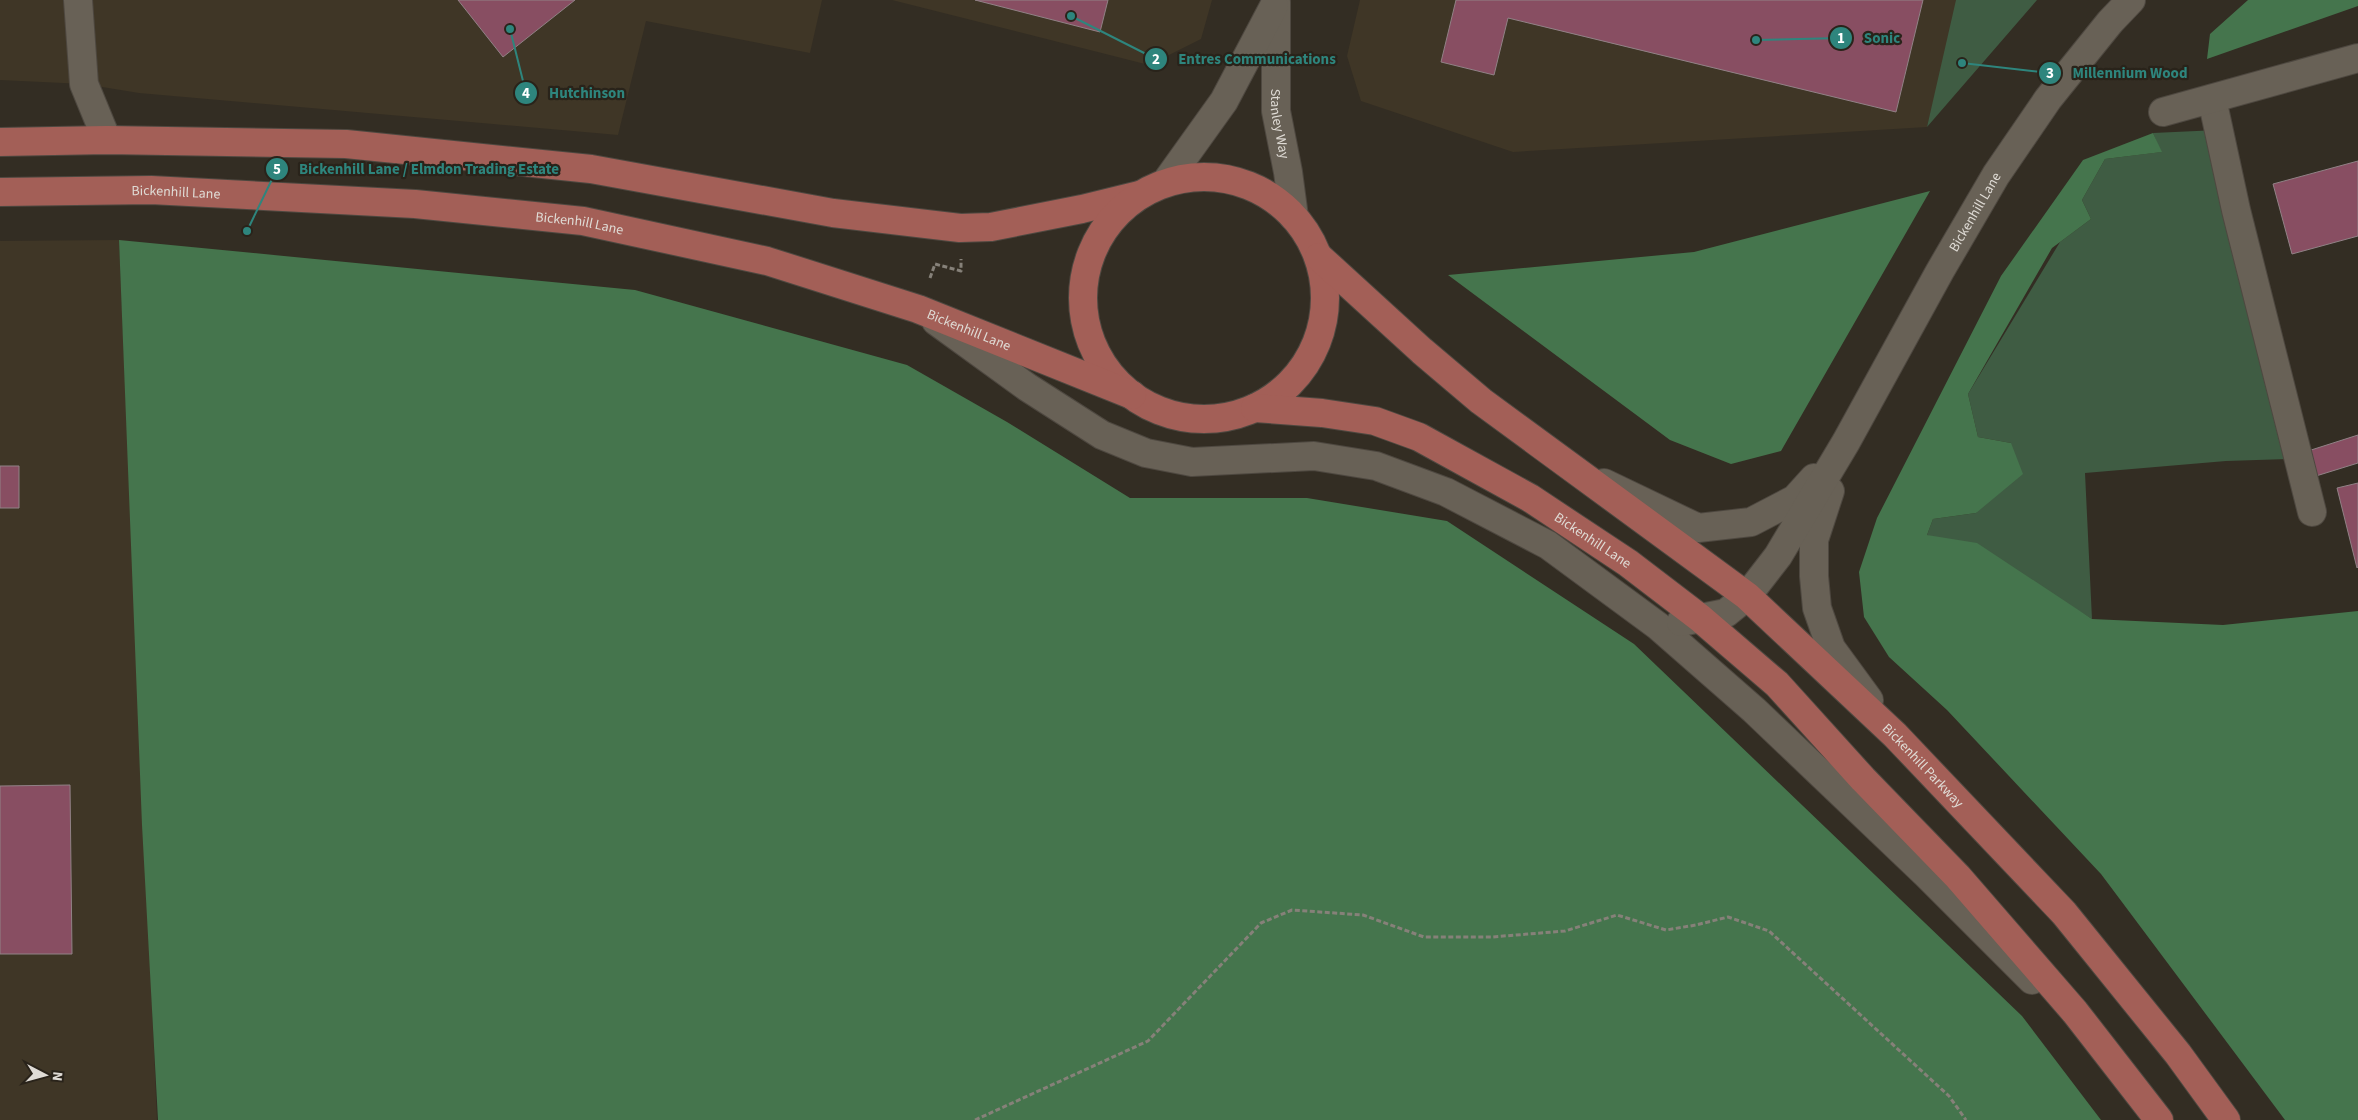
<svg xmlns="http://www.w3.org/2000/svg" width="2358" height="1120" font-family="'Source Sans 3',sans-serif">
	<rect width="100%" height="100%" fill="#332d23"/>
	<path fill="#3f3626" d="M0 0H822L810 53 646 21 618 135 139 93 84 84 0 80Z
		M892 0H1212L1201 39 1149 65Z
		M1360 0H1959L1927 127 1513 152 1361 101 1347 56Z
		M119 240 157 1120H0V241Z"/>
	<path fill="#3f5c43" d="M1956 0H2037L1927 127Z
		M2218 130 2292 459 2226 461 2085 473 2092 619 2043 589 1927 535 1933 519 1976 513 2011 443 1978 437 1968 394 2060 242 2091 219 2082 200 2105 159 2161 152 2153 133Z"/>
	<path fill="#45754d" d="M2248 0H2358V6L2207 59 2210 34Z
		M2153 133 2162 152 2105 159 2082 200 2091 219 2052 248 1968 394 1978 437 2011 443 2023 474 1976 513 1933 519 1927 535 1977 543 2092 619 2223 625 2358 611V1120H2285L2101 874 1947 710 1889 657 1864 617 1859 572 1877 518 2001 276 2083 160Z
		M1930 191 1781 451 1731 464 1670 440 1448 275 1694 252Z
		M119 240 635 290 907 365 1007 422 1130 498H1307L1447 521 1634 644 2022 1016 2101 1120H158L142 825Z"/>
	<path fill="#884e62" stroke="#918286" d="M458 0H575L503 57Z
		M975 0H1108L1100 32Z
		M1456 0H1923L1896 112 1508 18 1494 75 1441 62Z
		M2358 161V236L2292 254 2273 184Z
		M2358 435V463L2316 476 2308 451Z
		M0 466H19V508H0Z
		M2358 483V567L2357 568 2337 488Z
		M70 785 72 954H0V786Z"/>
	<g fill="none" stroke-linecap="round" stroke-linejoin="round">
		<defs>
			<g id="minor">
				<path d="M78 0 84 84 107 140"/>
				<path id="s1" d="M1276 2V111L1288 172 1294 217"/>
				<path d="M2212 99 2236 210 2312 512"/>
				<path d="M2163 112 2358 58"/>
				<path d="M1166 182 1224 101 1274 6"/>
				<path d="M936 321 1027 387 1102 435 1146 453 1192 462 1314 456 1376 466 1446 492 1548 545 1658 626 1754 710 1926 874 2032 980"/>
				<path d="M1604 483 1698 528 1751 522 1795 499 1814 478"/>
				<path d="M1830 491 1814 540V576L1817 608 1831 648 1869 700"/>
				<path id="s2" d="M1681 622 1726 613 1747 596 1778 556 1846 442 1940 271 1996 175 2048 99 2110 22 2131 0"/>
			</g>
			<g id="major">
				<path d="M0 142 107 140 346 144 591 169 833 213 960 228 991 227 1082 209 1139 195"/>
				<circle cx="1204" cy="298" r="121"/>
				<path id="s3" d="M0 192 151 190 415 204 583 221 767 261 918 309 1132 395"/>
				<path id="s4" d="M1319 257 1422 351 1481 401 1747 596 1895 735 2064 913 2178 1054 2226 1120"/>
				<path id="s5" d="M1255 408 1322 413 1375 421 1419 437 1530 498 1628 563 1700 618 1777 684 1863 779 1958 877 2075 1012 2159 1120"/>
			</g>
		</defs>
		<use href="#minor" stroke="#4e4840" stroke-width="30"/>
		<use href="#major" stroke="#4e4840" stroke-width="30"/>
		<path stroke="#868179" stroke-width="3" stroke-dasharray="5 2.5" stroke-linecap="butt" d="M930 278 935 264 961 271V259
			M975 1120 1148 1041 1261 923 1292 910 1363 915 1424 937H1492L1565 931 1617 915 1666 930 1696 925 1728 917 1769 931 1949 1096 1966 1120"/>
		<use href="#minor" stroke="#686156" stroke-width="28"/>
		<use href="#major" stroke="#a35f57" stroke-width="28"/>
	</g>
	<g text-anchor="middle" stroke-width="4.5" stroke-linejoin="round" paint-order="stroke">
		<g font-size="14" fill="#dfdbd5" stroke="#29231a">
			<text dy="5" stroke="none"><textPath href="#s1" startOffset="122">Stanley Way</textPath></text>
			<text dy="5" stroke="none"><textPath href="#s3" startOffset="176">Bickenhill Lane</textPath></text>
			<text dy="5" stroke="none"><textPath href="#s2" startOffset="520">Bickenhill Lane</textPath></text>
			<text dy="5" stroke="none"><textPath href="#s3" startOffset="581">Bickenhill Lane</textPath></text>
			<text dy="5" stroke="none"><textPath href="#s3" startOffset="986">Bickenhill Lane</textPath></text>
			<text dy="5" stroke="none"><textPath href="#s5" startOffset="370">Bickenhill Lane</textPath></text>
			<text dy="5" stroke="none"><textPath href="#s4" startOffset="791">Bickenhill Parkway</textPath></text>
		</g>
	</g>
	<path fill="none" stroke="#2e857d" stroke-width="2" d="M1756 40L1841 38M1071 16L1156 59M1962 63L2050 73M510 29L526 93M247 231L277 169"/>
	<g fill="#2e857d" stroke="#29231a" stroke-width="2">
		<circle cx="1756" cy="40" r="5"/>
		<circle cx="1071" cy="16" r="5"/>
		<circle cx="1962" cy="63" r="5"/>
		<circle cx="510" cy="29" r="5"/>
		<circle cx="247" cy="231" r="5"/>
		<circle cx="1841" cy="38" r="12"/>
		<circle cx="1156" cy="59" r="12"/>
		<circle cx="2050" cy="73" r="12"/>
		<circle cx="526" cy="93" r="12"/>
		<circle cx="277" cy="169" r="12"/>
	</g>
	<g font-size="15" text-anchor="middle" font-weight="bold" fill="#fff">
		<text x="1841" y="43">1</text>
		<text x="1156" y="64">2</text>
		<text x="2050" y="78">3</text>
		<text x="526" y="98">4</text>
		<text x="277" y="174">5</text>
	</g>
	<g font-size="15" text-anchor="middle" font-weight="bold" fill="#2e857d" stroke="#29231a" stroke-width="4.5" stroke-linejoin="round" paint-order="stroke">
		<text x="1882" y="43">Sonic</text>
		<text x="1257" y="64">Entres Communications</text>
		<text x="2130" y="78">Millennium Wood</text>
		<text x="587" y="98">Hutchinson</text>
		<text x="429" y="174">Bickenhill Lane / Elmdon Trading Estate</text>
	</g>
	<g transform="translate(45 1075) rotate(96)" stroke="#29231a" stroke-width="4" paint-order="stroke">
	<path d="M0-4L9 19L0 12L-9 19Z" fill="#dfdbd5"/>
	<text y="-8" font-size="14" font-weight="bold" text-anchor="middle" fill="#dfdbd5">N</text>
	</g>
</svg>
